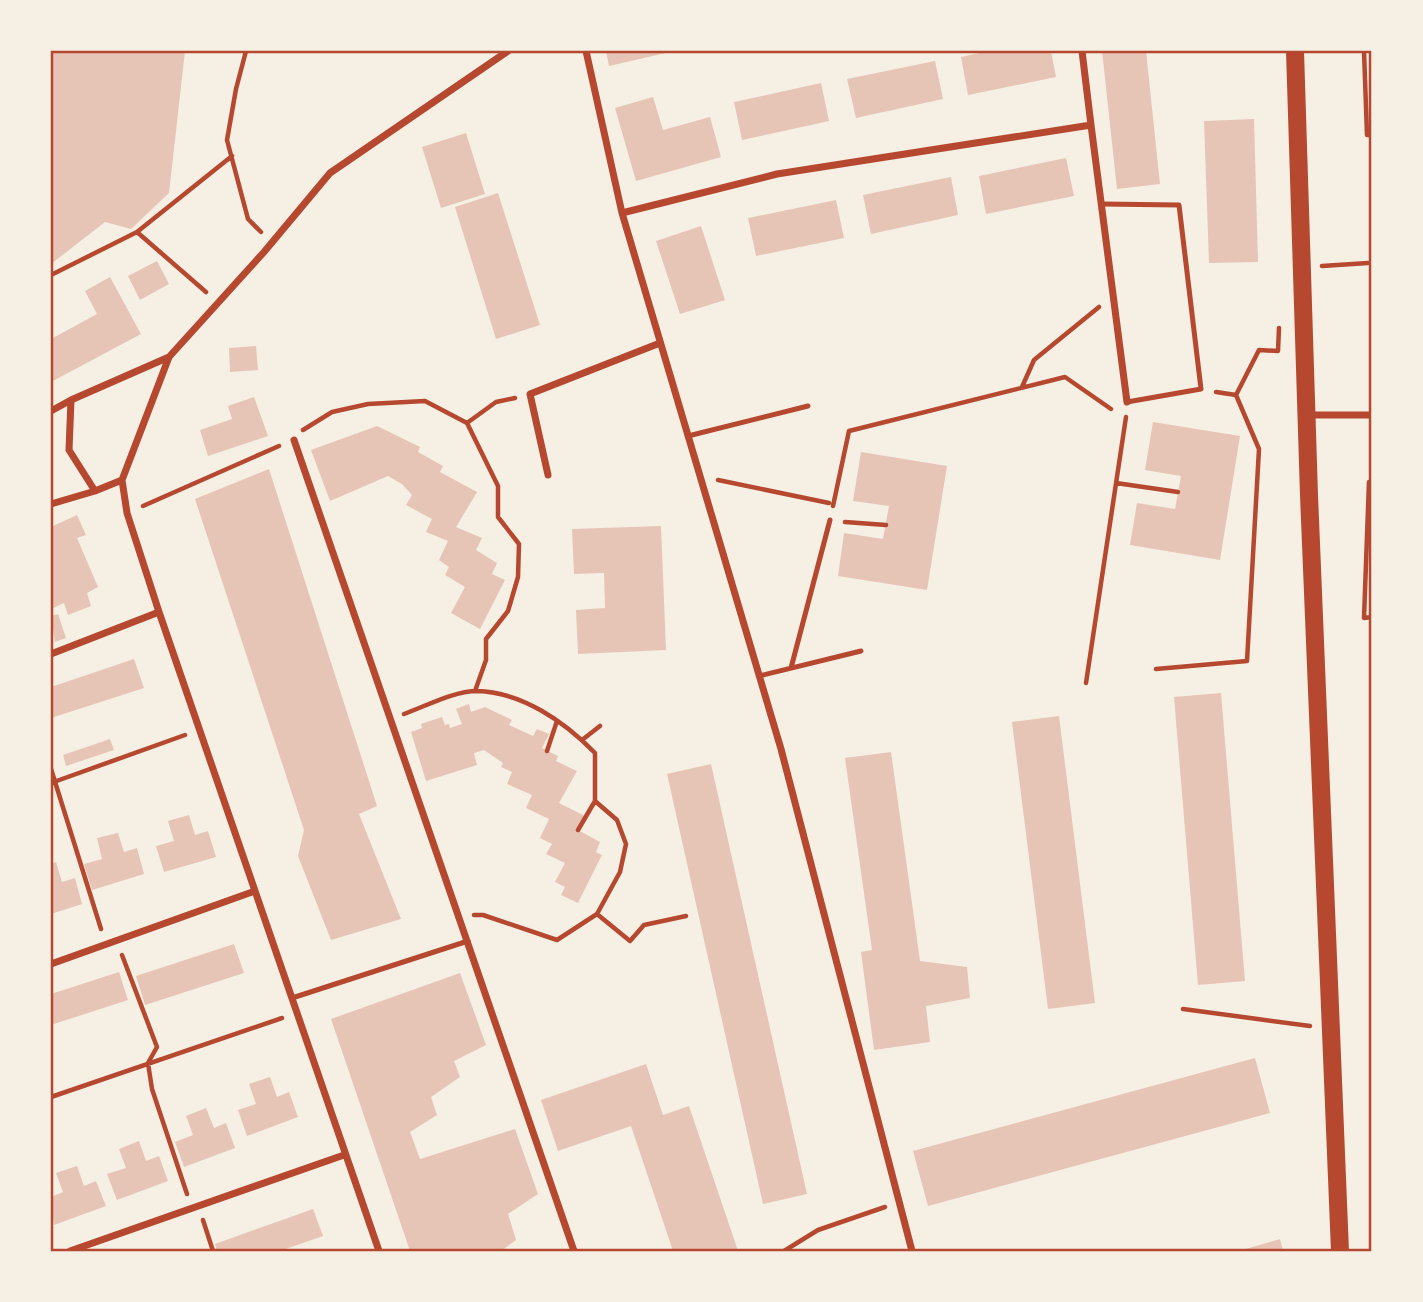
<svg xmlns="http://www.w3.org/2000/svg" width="1423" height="1302" font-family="'Archivo Narrow',sans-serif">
	<rect width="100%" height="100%" fill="#f6efe4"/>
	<path fill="#e6c5b7" d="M51 51H185L169 193 131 229 105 222 51 264Z
		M606 51H670V52L609 66Z
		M989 51H1051L1056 77 968 95 961 57Z
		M1102 51H1146L1160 184 1117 189Z
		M935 61 943 99 856 118 847 79Z
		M821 83 829 121 742 140 734 102Z
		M653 97 663 130 710 117 721 157 636 181 615 108Z
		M1254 119 1258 262 1209 263 1204 121Z
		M466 133 485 194 441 208 422 147Z
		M1066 158 1074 196 986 214 979 176Z
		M951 177 958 215 871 234 863 195Z
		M498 193 540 325 496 339 455 207Z
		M836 200 844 238 756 256 748 218Z
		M701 226 725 300 680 314 656 241Z
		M157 261 169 284 140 300 128 276Z
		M110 277 141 334 51 382V339L97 314 85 291Z
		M256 346 258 370 230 372 229 348Z
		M254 397 268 436 208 456 200 430 232 419 228 406Z
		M1153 422 1240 436 1220 560 1130 545 1137 503 1175 509 1181 476 1145 470Z
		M377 426 420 447 418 452 443 466 440 472 477 492 456 527 482 538 476 550 497 563 492 574 505 580 480 629 451 613 465 587 445 575 449 567 439 560 448 541 426 532 432 519 406 505 412 495 402 484 388 476 330 501 311 450Z
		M861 452 947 466 927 590 838 576 844 533 883 539 889 506 853 501Z
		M269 469 377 806 359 814 401 919 331 940 298 856 304 830 195 499Z
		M77 515 86 535 77 538 98 587 87 593 91 606 68 615 64 603 51 609V527Z
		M661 526 666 650 578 654 576 610 605 608 604 573 574 574 572 529Z
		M58 614 66 638 55 642 51 616Z
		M134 659 144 688 51 718V687Z
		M1221 693 1245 981 1198 985 1174 697Z
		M469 704 471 712 485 707 512 720 509 725 533 736 537 729 549 734 542 748 558 756 556 761 577 771 559 803 585 816 578 830 600 842 596 852 602 855 578 903 561 895 565 887 555 882 565 863 546 854 552 844 540 838 549 819 526 808 532 795 507 784 512 772 501 767 503 763 484 750 474 753 477 765 426 781 411 732 422 728 421 724 442 717 445 725 449 724 450 728 462 724 456 709Z
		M1059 716 1095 1003 1048 1009 1012 722Z
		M110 739 114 750 66 766 63 755Z
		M891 752 920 961 967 967 970 998 926 1006 930 1042 874 1050 861 952 872 950 845 758Z
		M711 764 807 1194 763 1204 667 774Z
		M189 815 195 835 208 831 216 857 164 872 156 846 174 841 168 821Z
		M118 833 124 852 137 848 144 874 92 890 84 864 102 859 97 838Z
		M56 862 62 882 75 878 82 904 51 914V864Z
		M234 944 244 973 145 1005 136 976Z
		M119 972 128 1000 51 1025V994Z
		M460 973 486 1045 454 1061 460 1077 431 1097 437 1115 410 1132 420 1159 515 1129 538 1194 508 1214 516 1240 501 1251H410L331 1019Z
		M1255 1058 1270 1113 928 1206 913 1151Z
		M646 1064 663 1115 689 1106 738 1251H673L631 1126 558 1151 541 1100Z
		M270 1077 277 1097 289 1092 298 1117 247 1136 238 1110 256 1104 249 1084Z
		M206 1108 214 1128 226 1123 235 1148 184 1167 175 1142 193 1135 186 1116Z
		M139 1141 146 1161 159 1156 168 1181 117 1200 107 1174 126 1168 119 1149Z
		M77 1166 84 1186 96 1181 106 1206 54 1225 51 1197 63 1192 56 1173Z
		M313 1209 323 1236 280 1251H217L215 1244Z
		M1280 1239 1283 1251H1239Z"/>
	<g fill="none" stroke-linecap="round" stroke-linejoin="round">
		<path stroke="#b5482f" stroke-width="4.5" d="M246 51 236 89 227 140 248 219 261 232
			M1364 51 1367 135H1372
			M137 232 232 156
			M1322 266 1368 263
			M51 275 137 232 206 292
			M1022 387 1034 360 1099 307
			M1216 392 1236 395
			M467 423 496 402 515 398
			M303 430 332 412 368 404 425 401 467 423 498 486V517L519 544 518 577 508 611 486 639V660L475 691
			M718 480 829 503
			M1369 482 1364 618 1372 617
			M1116 483 1178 492
			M143 506 279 446
			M833 506 849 431 1065 377 1111 409
			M845 522 886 525
			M1156 669 1247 661 1259 449 1236 395 1259 350 1278 351 1279 328
			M1086 683 1126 417
			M404 714C426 706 454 691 477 691 522 692 565 722 595 753V801L617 820 626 844 620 872 597 914 557 940 483 915H474
			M582 740 600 726
			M547 751 557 721
			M51 769 101 929
			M51 783 185 735
			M578 830 595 801
			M597 914 630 941 644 925 686 916
			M122 955 157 1047 148 1063 152 1089 187 1194
			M1183 1009 1310 1026
			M51 1097 282 1018
			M203 1220 213 1251
			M784 1251 818 1230 885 1207"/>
		<path stroke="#b5482f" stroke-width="5" d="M1101 204 1179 205 1201 389 1127 402
			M688 436 808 406
			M791 668 830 520
			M759 676 861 651
			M292 998 468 941"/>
		<path stroke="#b5482f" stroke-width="7" d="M586 51 622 213 781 749 912 1251
			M1091 125 1127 402
			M622 213 777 174 1091 125 1082 51
			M51 411 71 400
			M1309 415H1372
			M294 440 574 1251
			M548 475 530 394 660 343
			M122 480 95 491 69 450 71 400 169 357
			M51 504 95 491
			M51 654 159 612
			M51 964 255 891
			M70 1251 344 1155
			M379 1251 159 612 127 513 122 480 169 357 264 252 330 173 508 51"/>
		<path stroke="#b5482f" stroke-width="18" d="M1295 51 1309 495 1340 1251"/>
	</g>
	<rect width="1423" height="1302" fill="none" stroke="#f6efe4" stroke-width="105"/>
	<rect x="52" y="52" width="1318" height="1198" fill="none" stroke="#b5482f" stroke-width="2.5"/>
</svg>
